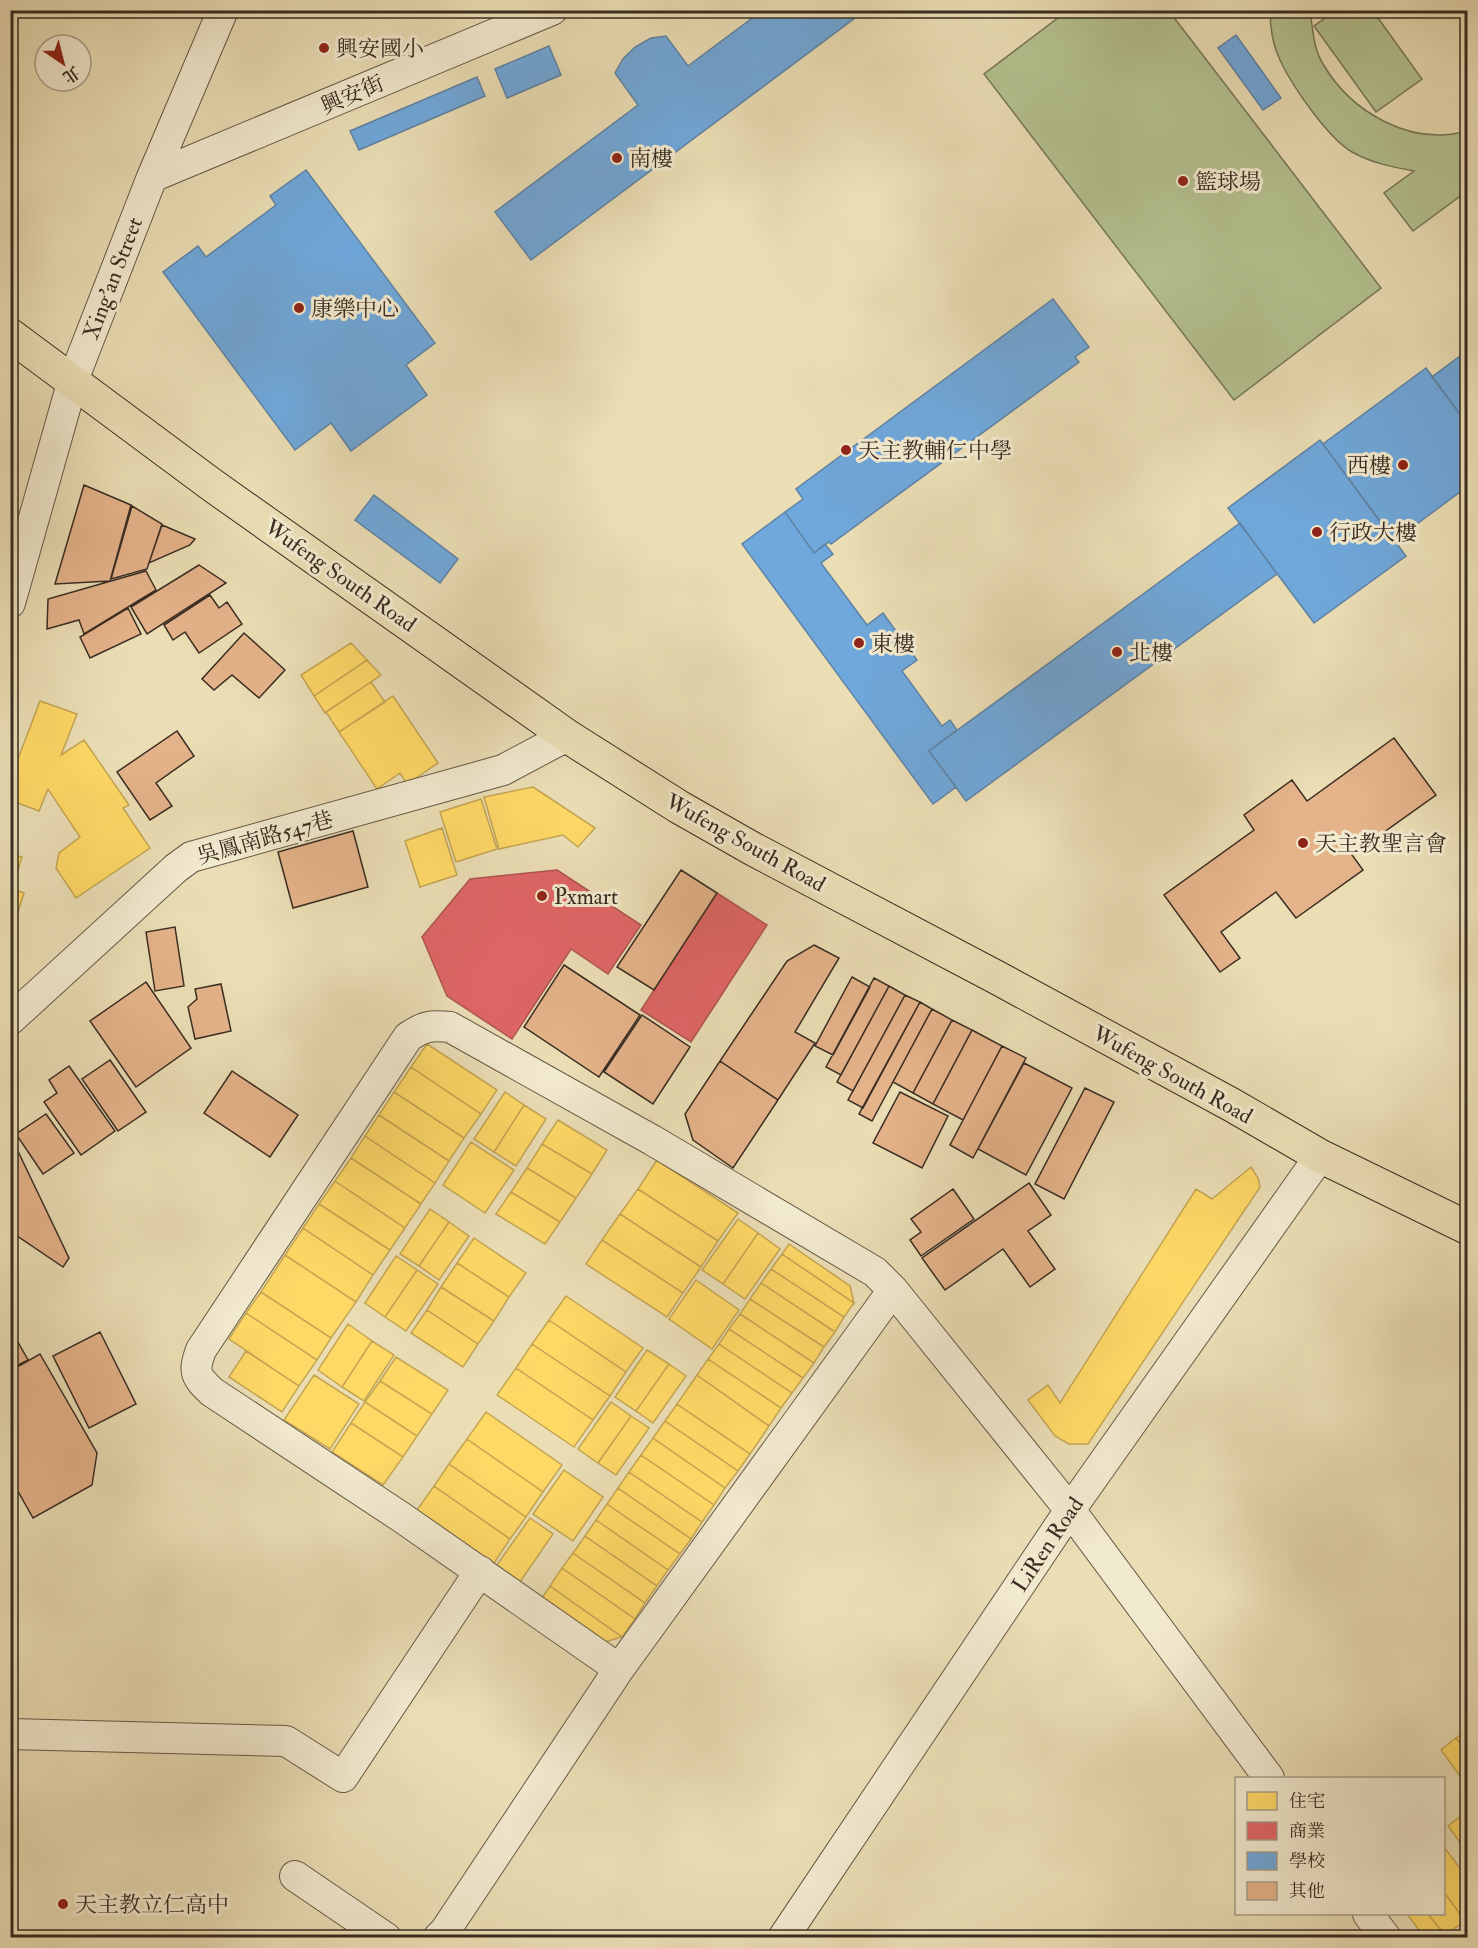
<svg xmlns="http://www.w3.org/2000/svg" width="1478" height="1948" font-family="'IM FELL Double Pica','Noto Serif TC',serif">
	<rect width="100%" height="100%" fill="#ebdeb5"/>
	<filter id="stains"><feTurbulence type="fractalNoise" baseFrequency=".00333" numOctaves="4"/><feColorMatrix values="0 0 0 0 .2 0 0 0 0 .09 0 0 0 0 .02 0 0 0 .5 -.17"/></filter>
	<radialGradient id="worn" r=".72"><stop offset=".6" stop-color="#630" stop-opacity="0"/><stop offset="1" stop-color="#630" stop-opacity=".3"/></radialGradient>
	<path fill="#b4c290" stroke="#767759" stroke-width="1.5" d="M1067 11H1169L1381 288 1234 400 984 74Z
		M1270 11H1310C1313 29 1313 48 1323 64 1351 112 1411 147 1467 131V191L1413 231 1384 193 1414 171C1392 167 1372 163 1352 152 1328 138 1292 86 1280 60 1273 45 1270 28 1270 11Z
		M1335 11H1373L1422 79 1376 112 1314 26Z"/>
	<path fill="#ffd966" stroke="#c4a552" stroke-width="1.5" d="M351 643 367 660 314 696 301 675Z
		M367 660 381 675 325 713 314 696Z
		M371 682 385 702 339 732 326 712Z
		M393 696 438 763 407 784 400 773 377 789 339 732Z
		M40 701 77 714 61 755 84 740 129 805 123 808 150 848 76 898 56 868 59 853 80 837 48 789 39 811 10 800V780Z
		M533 787 595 828 578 847 563 835 499 849 484 797Z
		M481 799 497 849 456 862 440 812Z
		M442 828 457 875 420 887 405 841Z
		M10 854 22 857 12 889 24 893 10 938Z
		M427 1044 497 1090 481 1114 411 1067Z
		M411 1067 481 1114 464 1138 394 1092Z
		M394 1092 464 1138 449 1161 379 1115Z
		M505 1092 524 1105 494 1152 474 1139Z
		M524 1105 546 1119 516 1166 494 1152Z
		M379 1115 449 1161 435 1183 365 1136Z
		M558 1120 607 1150 592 1174 542 1144Z
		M365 1136 435 1183 421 1204 351 1158Z
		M471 1142 514 1170 485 1213 443 1185Z
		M542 1144 592 1174 576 1198 527 1168Z
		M351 1158 421 1204 405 1228 335 1181Z
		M657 1160 738 1213 718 1241 638 1189Z
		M1251 1167 1258 1178 1260 1187 1088 1444H1069L1055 1436 1028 1400 1048 1385 1060 1403 1196 1189 1212 1199Z
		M527 1168 576 1198 560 1222 511 1192Z
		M335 1181 405 1228 390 1250 319 1204Z
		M638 1189 718 1241 701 1267 620 1214Z
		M511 1192 560 1222 545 1244 496 1214Z
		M319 1204 390 1250 373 1275 303 1228Z
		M430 1209 449 1222 419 1266 400 1254Z
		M620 1214 701 1267 683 1293 602 1240Z
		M738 1219 758 1233 723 1284 702 1270Z
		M449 1222 469 1236 439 1280 419 1266Z
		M303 1228 373 1275 356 1302 285 1255Z
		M758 1233 780 1249 745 1299 723 1284Z
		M474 1238 526 1273 509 1297 457 1263Z
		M602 1240 683 1293 667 1317 586 1264Z
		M789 1244 850 1286 854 1303 782 1254Z
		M782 1254 854 1303 844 1317 771 1269Z
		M285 1255 356 1302 331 1338 261 1292Z
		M396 1256 417 1270 385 1317 365 1303Z
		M457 1263 509 1297 494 1321 441 1287Z
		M771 1269 844 1317 835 1332 761 1283Z
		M417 1270 438 1284 406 1331 385 1317Z
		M696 1280 739 1310 712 1349 669 1319Z
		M761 1283 835 1332 824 1347 750 1299Z
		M441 1287 494 1321 478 1344 427 1310Z
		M261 1292 331 1338 317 1360 246 1313Z
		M566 1296 643 1348 626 1372 549 1320Z
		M750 1299 824 1347 814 1363 740 1314Z
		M427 1310 478 1344 463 1367 411 1333Z
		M246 1313 317 1360 299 1386 229 1339Z
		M740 1314 814 1363 803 1378 729 1329Z
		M549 1320 626 1372 610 1396 532 1344Z
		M348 1324 372 1341 342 1387 318 1370Z
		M729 1329 803 1378 792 1393 719 1344Z
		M372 1341 394 1355 364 1401 342 1387Z
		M532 1344 610 1396 593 1420 516 1368Z
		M719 1344 792 1393 781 1408 708 1359Z
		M647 1350 669 1364 636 1411 615 1397Z
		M246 1351 299 1386 282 1412 229 1377Z
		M396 1357 448 1390 432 1414 380 1381Z
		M708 1359 781 1408 769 1426 697 1375Z
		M669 1364 686 1376 653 1423 636 1411Z
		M516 1368 593 1420 574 1447 497 1395Z
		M314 1375 359 1404 330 1449 284 1420Z
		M697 1375 769 1426 750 1454 677 1404Z
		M380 1381 432 1414 417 1436 365 1402Z
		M365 1402 417 1436 403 1457 351 1423Z
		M611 1402 631 1416 598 1463 578 1449Z
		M677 1404 750 1454 738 1471 665 1421Z
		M486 1412 562 1465 543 1492 467 1439Z
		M631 1416 649 1428 616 1475 598 1463Z
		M665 1421 738 1471 725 1488 653 1438Z
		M351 1423 403 1457 383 1485 332 1452Z
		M653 1438 725 1488 714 1505 641 1455Z
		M467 1439 543 1492 526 1517 449 1464Z
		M641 1455 714 1505 702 1522 629 1472Z
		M449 1464 526 1517 510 1539 434 1486Z
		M564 1470 603 1497 573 1541 533 1514Z
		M629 1472 702 1522 691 1539 618 1488Z
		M434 1486 510 1539 492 1566 415 1513Z
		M618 1488 691 1539 680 1554 607 1504Z
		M607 1504 680 1554 668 1570 596 1520Z
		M530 1518 553 1534 520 1582 497 1565Z
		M596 1520 668 1570 657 1586 585 1536Z
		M585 1536 657 1586 645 1603 573 1553Z
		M573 1553 645 1603 635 1619 562 1568Z
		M562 1568 635 1619 622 1637 550 1586Z
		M550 1586 622 1637 601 1643 540 1601Z
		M1468 1730V1754L1456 1738Z
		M1456 1738 1468 1754V1787L1441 1750Z
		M1464 1814 1468 1819V1853L1448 1826Z
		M1444 1847 1468 1879V1919L1465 1921 1444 1892Z
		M1444 1892 1465 1921 1445 1935 1428 1914H1444Z
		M1407 1914H1428L1445 1935 1442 1938H1425Z"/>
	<path fill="#e06666" stroke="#ae5552" stroke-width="1.5" d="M557 870 641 925 608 974 571 949 512 1039 447 996 422 937 470 879Z
		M717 893 767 925 691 1042 641 1010Z"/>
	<path fill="#6fa8dc" stroke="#5f83a4" stroke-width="1.5" d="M763 10H856L859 15 531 260 495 212 638 105 615 73 623 59 635 47 651 38 666 36 688 66Z
		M1236 35 1281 98 1263 110 1218 48Z
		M549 46 561 75 507 98 495 69Z
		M477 77 485 96 359 150 350 131Z
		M306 170 435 343 406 365 427 395 351 451 331 423 295 450 163 272 198 246 206 257 276 205 270 196Z
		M1053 299 1089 347 1075 357 1079 362 831 544 829 542 814 553 785 512 803 499 796 489Z
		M1468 350V425L1432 377Z
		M1426 368 1468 425V486L1394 541 1323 444Z
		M1320 440 1406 556 1314 623 1228 508Z
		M374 495 458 559 440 583 355 520Z
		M785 512 814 553 825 544 833 554 821 563 867 625 883 613 917 660 902 671 942 726 950 720 957 730 929 751 956 787 933 804 742 544Z
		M1240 523 1277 574 966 801 929 751Z"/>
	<path fill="#e5b38a" stroke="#392c22" stroke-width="1.5" d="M84 485 131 505 110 581 55 584Z
		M132 506 162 524 147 569 111 579Z
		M162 525 195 539 190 545 149 563Z
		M199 565 226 583 147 634 131 607Z
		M146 571 156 590 84 634 79 620 47 629 48 599Z
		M210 595 219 608 227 602 242 624 199 653 185 632 173 640 164 625Z
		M128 608 141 634 90 658 80 637Z
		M244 633 285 670 259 698 232 675 214 690 202 679Z
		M177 731 194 756 156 783 172 806 150 820 117 772Z
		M1394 738 1436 795 1352 855 1363 870 1296 918 1276 892 1221 932 1240 958 1220 972 1164 895 1254 830 1244 815 1292 780 1307 801Z
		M353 831 368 887 293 908 278 852Z
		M681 870 717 893 654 990 617 967Z
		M175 927 184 986 155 991 146 932Z
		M814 945 839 958 795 1032 815 1043 778 1100 720 1061 787 961Z
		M564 965 640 1015 599 1077 524 1027Z
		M852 977 870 987 833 1055 815 1046Z
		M874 978 889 986 841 1075 826 1067Z
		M146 982 191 1048 136 1087 90 1021Z
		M221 984 231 1031 195 1039 188 1007 197 999 195 989Z
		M889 986 905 995 853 1091 837 1082Z
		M905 995 920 1002 863 1108 848 1100Z
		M920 1002 932 1009 872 1121 859 1114Z
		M932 1009 952 1020 913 1093 893 1082Z
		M642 1015 690 1047 653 1104 604 1072Z
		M952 1020 972 1030 933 1104 913 1093Z
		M972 1030 1002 1046 963 1120 933 1104Z
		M1002 1046 1026 1058 973 1158 950 1145Z
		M110 1060 146 1112 118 1131 82 1079Z
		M720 1061 778 1100 733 1168 693 1140 685 1114Z
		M1024 1063 1072 1088 1026 1175 978 1149Z
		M69 1066 115 1131 81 1155 44 1102 57 1093 49 1080Z
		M232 1071 298 1115 270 1157 204 1113Z
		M1085 1088 1114 1102 1064 1199 1035 1184Z
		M900 1092 948 1116 922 1168 873 1143Z
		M46 1114 74 1153 43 1174 16 1134Z
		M15 1145 69 1258 63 1267 10 1231V1151Z
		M1029 1183 1051 1215 1028 1231 1055 1269 1030 1287 1003 1249 945 1290 922 1258Z
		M953 1189 974 1219 921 1256 910 1240 921 1232 911 1219Z
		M10 1328 28 1360 10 1369Z
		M100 1332 136 1404 89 1428 53 1356Z
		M40 1354 97 1453 92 1485 33 1518 10 1477V1371Z"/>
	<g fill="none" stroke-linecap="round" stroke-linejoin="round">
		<defs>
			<path id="minor" d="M152 177 552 10
				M10 603 73 380 152 177 223 10
				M10 1020 176 868 191 857 503 770 567 736
				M619 1669 401 1517 212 1392C195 1376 193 1372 201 1350L408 1037C424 1026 431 1025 450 1027L652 1140 875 1272 893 1290 1070 1510 1269 1778
				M10 1734 286 1741 343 1777 480 1571
				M295 1876 386 1938
				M1368 1914 1386 1938
				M438 1938 445 1931 619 1669 893 1290
				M783 1938 1070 1510 1320 1156"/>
			<path id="major" d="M10 335 212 485 567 736 679 807 753 849 994 976 1232 1105 1320 1156 1468 1228"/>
		</defs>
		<use href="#minor" stroke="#665847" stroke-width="32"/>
		<use href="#major" stroke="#392c22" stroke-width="35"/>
		<use href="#minor" stroke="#f2eacf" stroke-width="30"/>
		<use href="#major" stroke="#ebdeb5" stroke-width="33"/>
	</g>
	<g fill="#8f2418" stroke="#f2eacf" stroke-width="2">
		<circle cx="324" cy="48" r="6"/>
		<circle cx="617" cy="158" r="6"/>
		<circle cx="1183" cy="181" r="6"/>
		<circle cx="299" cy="308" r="6"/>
		<circle cx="846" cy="450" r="6"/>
		<circle cx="1403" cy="465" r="6"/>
		<circle cx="1317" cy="532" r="6"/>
		<circle cx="859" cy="643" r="6"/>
		<circle cx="1117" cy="652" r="6"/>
		<circle cx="1303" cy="843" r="6"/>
		<circle cx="542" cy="896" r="6"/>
		<circle cx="63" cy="1904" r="6"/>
	</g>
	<g text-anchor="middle" stroke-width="6" stroke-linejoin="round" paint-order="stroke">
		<g font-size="22" fill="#392c22" stroke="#f2eacf" text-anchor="start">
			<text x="336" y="56">興安國小</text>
			<text x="629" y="166">南樓</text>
			<text x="1195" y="189">籃球場</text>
			<text x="311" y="316">康樂中心</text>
			<text x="858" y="458">天主教輔仁中學</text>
			<text x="1391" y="473" text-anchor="end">西樓</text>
			<text x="1329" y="540">行政大樓</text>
			<text x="871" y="651">東樓</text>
			<text x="1129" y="660">北樓</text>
			<text x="1315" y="851">天主教聖言會</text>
			<text x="554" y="904">Pxmart</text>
			<text x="75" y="1912">天主教立仁高中</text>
		</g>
		<g font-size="22" fill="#392c22" stroke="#f2eacf">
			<text transform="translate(352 94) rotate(-23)" y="8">興安街</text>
			<text transform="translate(112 278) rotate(-69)" y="8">Xing'an Street</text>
			<text transform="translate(341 575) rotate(35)" y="8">Wufeng South Road</text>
			<text transform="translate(265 837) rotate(-16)" y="8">吳鳳南路547巷</text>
			<text transform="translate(746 842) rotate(29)" y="8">Wufeng South Road</text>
			<text transform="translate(1173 1074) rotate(29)" y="8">Wufeng South Road</text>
			<text transform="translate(1047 1544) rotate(-56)" y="8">LiRen Road</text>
		</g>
	</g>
	<rect width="1478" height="1948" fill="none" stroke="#ebdeb5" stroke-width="36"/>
	<rect x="12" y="12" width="1454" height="1924" fill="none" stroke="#392c22" stroke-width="3"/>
	<rect x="18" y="18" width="1442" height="1912" fill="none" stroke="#392c22" stroke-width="1.5"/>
	<rect x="1235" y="1777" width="210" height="138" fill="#f2eacf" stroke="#a89e8a" stroke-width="1.5"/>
	<rect x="1247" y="1792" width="30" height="18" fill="#ffd966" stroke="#a89e8a" stroke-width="1.5"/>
	<text x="1289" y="1807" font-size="18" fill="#392c22">住宅</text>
	<rect x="1247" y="1822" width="30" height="18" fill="#e06666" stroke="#a89e8a" stroke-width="1.5"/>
	<text x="1289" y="1837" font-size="18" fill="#392c22">商業</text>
	<rect x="1247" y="1852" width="30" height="18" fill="#6fa8dc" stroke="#a89e8a" stroke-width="1.5"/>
	<text x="1289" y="1867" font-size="18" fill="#392c22">學校</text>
	<rect x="1247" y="1882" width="30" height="18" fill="#e5b38a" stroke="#a89e8a" stroke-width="1.5"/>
	<text x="1289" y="1897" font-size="18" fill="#392c22">其他</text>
	<g transform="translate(63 63) rotate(145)"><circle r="28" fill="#f2eacf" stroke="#a89e8a" stroke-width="1.5"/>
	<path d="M0-4.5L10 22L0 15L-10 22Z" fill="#8f2418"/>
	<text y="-9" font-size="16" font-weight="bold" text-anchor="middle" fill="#392c22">北</text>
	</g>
	<rect width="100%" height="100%" filter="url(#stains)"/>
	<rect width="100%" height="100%" fill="url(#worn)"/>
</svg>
